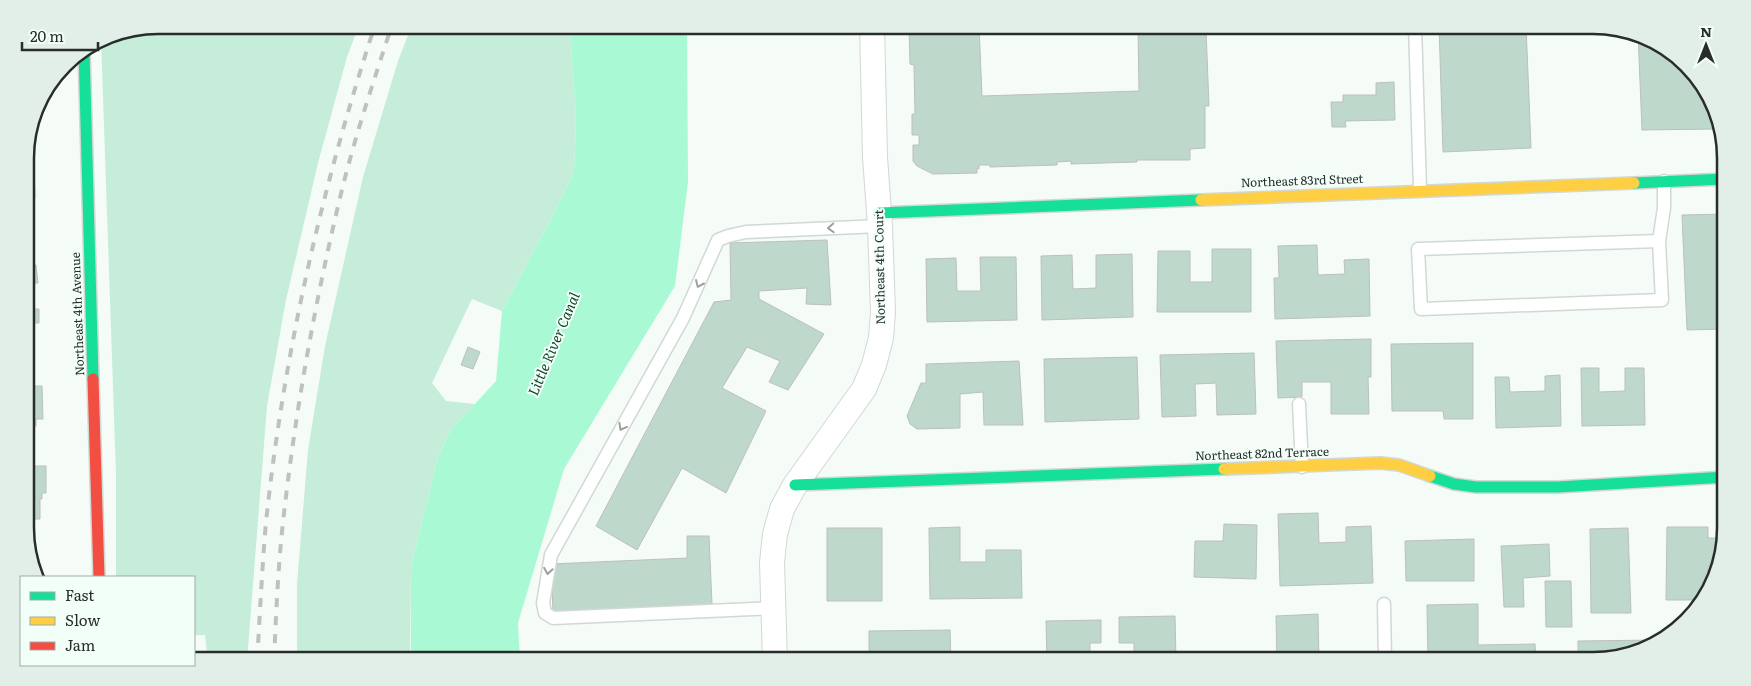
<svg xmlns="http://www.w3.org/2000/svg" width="1751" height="686" font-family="Literata,serif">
	<rect width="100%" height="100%" fill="#f5fcf8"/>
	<path fill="#c5edd9" d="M157 25H359L347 57 318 163 286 300 267 406 247 661H208L205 635H194V577H116V474L101 39 107 35Z
		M412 25H570L576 120 574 172 553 215 502 311 472 299 432 383 446 401 475 404 450 431 438 457 411 568 410 661H297V584L308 450 325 346 363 177 398 61Z"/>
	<path fill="#a9fad4" d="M570 25H687L688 182 675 286 564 469 518 623 520 661H411V568L438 457 450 431 496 381 502 311 553 215 574 172 576 120Z"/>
	<path fill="#bfd8cc" stroke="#bbc0bd" d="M909 25H979L982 96 1139 91 1138 25H1212V30H1206L1209 106H1205V148L1190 149V160H1137V162L1071 164V161L1057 162V165L990 167V165H979V169L977 168V173L933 174 917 166 913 161V145H919V135H912V114H915L914 65 910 64Z
		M1439 25H1526L1531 148 1443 152Z
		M1638 33 1698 77 1720 127 1718 129 1642 130Z
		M1394 82 1395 120 1345 121 1346 127H1332L1331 102H1343V95H1376V83Z
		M25 169H34L35 198H26Z
		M1725 214V329L1687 330 1682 215Z
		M32 230 33 246 29 247 31 265H36L38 283H26V231Z
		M827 240 831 305 806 304 807 288 759 291V299L824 334 788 390 769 382 780 361 747 347 722 388 766 411 726 493 682 468 637 550 596 526 714 302 731 300 730 243Z
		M1317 245 1318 275 1345 274 1344 260 1369 259 1370 316 1275 319 1274 278H1279L1278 246Z
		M1212 249H1251V312H1157L1158 251H1190V282H1212Z
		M1132 254 1133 317 1042 320 1041 256 1072 255 1073 289 1096 288V255Z
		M980 257H1016L1017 320 927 322 926 259 956 258 957 291H981Z
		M26 309H39V323H31L32 356H26Z
		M1371 339V377H1368L1369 414H1331V382H1302V397L1278 398 1276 341Z
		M1473 343V419H1444L1443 411H1392L1391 344Z
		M468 347 480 352 473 369 461 365Z
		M1254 353 1256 414 1217 415 1216 383 1195 384 1196 416 1162 417 1160 355Z
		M1137 357 1139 419 1045 422 1044 359Z
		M1019 361 1023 425H984L983 392 960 394V428L917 429 910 424 907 416 921 383H926V364Z
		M1581 368H1599V392L1625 391V368H1644L1645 425 1582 426Z
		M1560 375 1561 426 1496 428 1495 377H1509L1510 392 1545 391V376Z
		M27 386H42L43 419H36V426H32L33 447H27Z
		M27 466H46V493H42V499H40V519H27Z
		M1318 513 1319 543 1346 542V527L1371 526 1373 583 1280 586 1278 514Z
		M1224 524 1257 525 1256 579 1194 577 1195 541H1223Z
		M960 527V562H986V550H1021L1022 598 930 599 929 528Z
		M1667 527H1708V538H1721L1720 566H1708V587L1698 600H1666Z
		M827 528H882V601H827Z
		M1628 528 1631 613H1591L1590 529Z
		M687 536H709L712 604 553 612 551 564 687 558Z
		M1474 539V581H1406L1405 541Z
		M1549 544 1550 576 1523 578 1524 607H1504L1501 546Z
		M37 561V574L31 562Z
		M1545 581H1571L1572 627H1546Z
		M1478 604V645L1535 644 1536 661H1428L1427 605Z
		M1318 614 1319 661H1277L1276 616Z
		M1175 616 1176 661H1134V643H1119V617Z
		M1101 620V643H1090V661H1047L1046 621Z
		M950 630 951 661H869V631Z
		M1657 640 1602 661H1559V658H1578V641Z"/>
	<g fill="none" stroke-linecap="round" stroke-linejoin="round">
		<defs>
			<path id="lane" d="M1415 25 1420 190
				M1659 241 1662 300 1421 309 1418 249 1659 241 1664 208V181
				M1299 404 1302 467
				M1384 604 1385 661
				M773 608 553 618 545 613 543 603 551 555 683 318 718 240 728 236 746 232 880 226"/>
			<path id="street" d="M775 661 772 563 775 534 782 509 795 485 864 389 874 365 881 338 883 312 880 226 875 157 872 25"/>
			<path id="fast" d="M84 49 93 379
				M1634 183 1725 179
				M879 213 1201 200
				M1430 476 1454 484 1476 487H1558L1726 477
				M795 485 1224 469"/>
			<path id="slow" d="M1201 200 1634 183
				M1224 469 1380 463 1399 465 1430 476"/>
			<path id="jam" d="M93 379 99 577"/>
		</defs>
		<use href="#lane" stroke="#d2d8d4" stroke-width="15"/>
		<use href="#street" stroke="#d2d8d4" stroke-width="26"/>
		<use href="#fast" stroke="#d2d8d4" stroke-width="14"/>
		<use href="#slow" stroke="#d2d8d4" stroke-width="14"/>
		<use href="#jam" stroke="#d2d8d4" stroke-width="14"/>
		<use href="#lane" stroke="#fefffe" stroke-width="12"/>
		<use href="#street" stroke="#fefffe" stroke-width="24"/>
		<use href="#fast" stroke="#16e098" stroke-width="11"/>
		<use href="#slow" stroke="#ffcf43" stroke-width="11"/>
		<use href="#jam" stroke="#f24e42" stroke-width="11"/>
		<path stroke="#bfc0bf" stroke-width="4" stroke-dasharray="9 9" stroke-linecap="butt" d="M257 661C260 614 262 568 266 522 284 352 322 187 375 25
			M274 661C276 615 278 568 283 522 295 414 314 307 339 202 353 142 373 83 392 25"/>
	</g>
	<defs><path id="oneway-chevron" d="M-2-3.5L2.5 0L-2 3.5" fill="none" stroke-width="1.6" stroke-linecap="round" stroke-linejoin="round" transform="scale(1.25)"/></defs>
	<g stroke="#9ea09f">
		<use href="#oneway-chevron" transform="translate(831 228) rotate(177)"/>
		<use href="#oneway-chevron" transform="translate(699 284) rotate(114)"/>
		<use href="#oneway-chevron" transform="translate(622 427) rotate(119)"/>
		<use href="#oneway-chevron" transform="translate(548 571) rotate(99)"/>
	</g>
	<g text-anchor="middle" stroke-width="4" stroke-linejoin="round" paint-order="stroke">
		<g font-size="12" fill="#282d2a" stroke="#f2fff8">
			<text transform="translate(1302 181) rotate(-2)" y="4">Northeast 83rd Street</text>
			<text transform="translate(880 267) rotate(-91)" y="4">Northeast 4th Court</text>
			<text transform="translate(78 314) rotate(-92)" y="4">Northeast 4th Avenue</text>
			<text transform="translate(1262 454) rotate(-2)" y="4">Northeast 82nd Terrace</text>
		</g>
		<g font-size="14" font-style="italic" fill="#12432e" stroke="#f2fff8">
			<text transform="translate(554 344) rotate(-67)" y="5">Little River Canal</text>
		</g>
	</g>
	<path d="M0 0H1751V686H0ZM158 34H1593A124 124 0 0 1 1717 158V528A124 124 0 0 1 1593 652H158A124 124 0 0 1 34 528V158A124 124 0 0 1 158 34Z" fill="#e2eee8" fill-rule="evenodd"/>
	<path fill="none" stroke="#282d2a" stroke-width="2.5" d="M158 34H1593A124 124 0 0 1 1717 158V528A124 124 0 0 1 1593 652H158A124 124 0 0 1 34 528V158A124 124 0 0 1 158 34Z"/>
	<rect x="20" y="576" width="175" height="90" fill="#f2fff8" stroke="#a1aba6"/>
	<rect x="30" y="592" width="25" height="8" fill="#16e098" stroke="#a1aba6"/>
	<text x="65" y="601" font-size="15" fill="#282d2a">Fast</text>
	<rect x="30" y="617" width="25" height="8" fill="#ffcf43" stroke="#a1aba6"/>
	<text x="65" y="626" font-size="15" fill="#282d2a">Slow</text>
	<rect x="30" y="642" width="25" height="8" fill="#f24e42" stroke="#a1aba6"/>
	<text x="65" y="651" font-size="15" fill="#282d2a">Jam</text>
	<g transform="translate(1706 45)" stroke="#f2fff8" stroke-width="4" paint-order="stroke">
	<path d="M0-4L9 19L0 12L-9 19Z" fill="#282d2a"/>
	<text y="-8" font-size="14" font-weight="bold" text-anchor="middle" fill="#282d2a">N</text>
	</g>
	<path d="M22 42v8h76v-8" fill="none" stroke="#282d2a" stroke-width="2.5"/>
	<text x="30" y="42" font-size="15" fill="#282d2a" stroke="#f2fff8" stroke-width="4" paint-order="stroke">20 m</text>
</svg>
